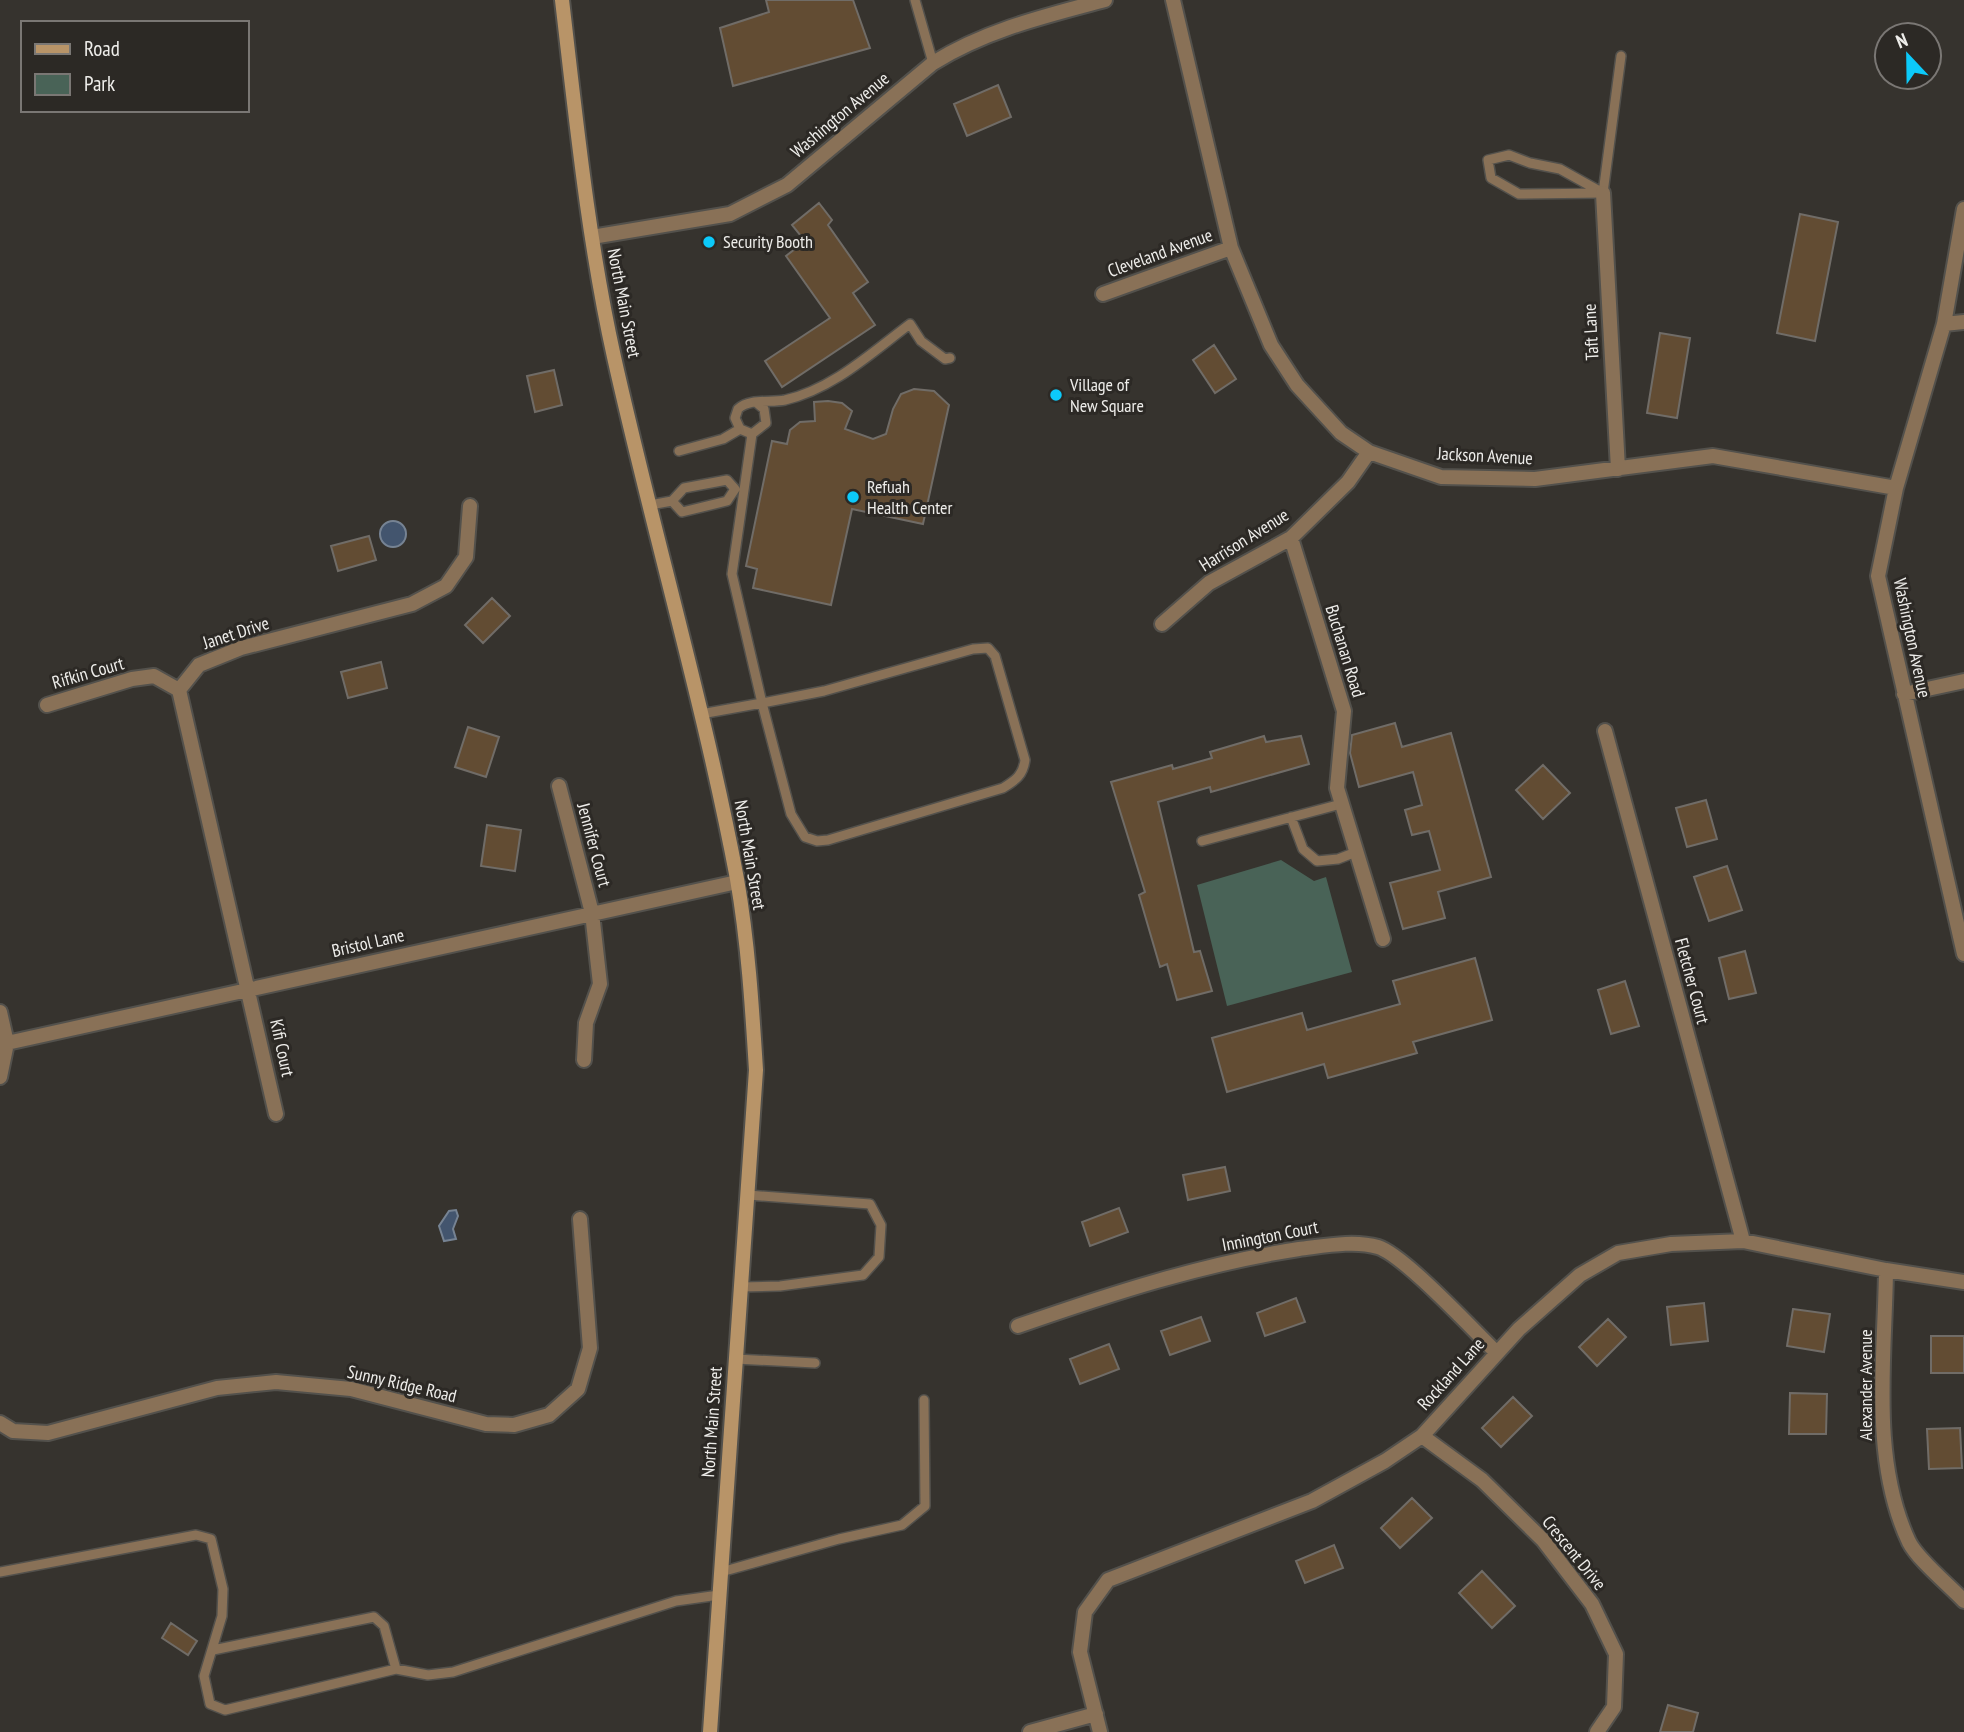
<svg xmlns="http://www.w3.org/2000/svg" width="1964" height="1732" font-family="'PT Sans Narrow',sans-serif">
	<rect width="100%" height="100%" fill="#36332e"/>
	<path fill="#496357" d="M1281 860 1314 881 1326 877 1352 972 1227 1006 1197 885Z"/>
	<path fill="#43556e" stroke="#768393" stroke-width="2" d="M380 534a13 13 0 1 1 26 0a13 13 0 1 1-26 0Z
		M456 1210 458 1216 453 1229 456 1239 444 1241 439 1226 449 1211Z"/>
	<path fill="#624c33" stroke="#706c67" stroke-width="2" d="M766 0H853L870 48 733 86 720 28 769 12Z
		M998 85 1011 117 967 136 954 104Z
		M819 203 832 220 828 225 868 282 853 293 875 325 782 387 765 361 830 318 786 256 805 241 792 225Z
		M1800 214 1838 222 1815 341 1777 333Z
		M1660 333 1690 338 1677 418 1647 413Z
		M1214 345 1236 379 1215 393 1193 360Z
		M554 370 562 405 535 412 527 376Z
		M914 389 934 391 949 405 923 524 852 509 831 605 753 588 757 569 746 566 772 441 787 444 790 430 800 422 815 421 814 402 828 401 842 403 852 411 845 429 873 439 886 434 893 409 901 394Z
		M369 536 376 560 338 571 331 546Z
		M492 598 510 616 483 643 465 625Z
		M381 662 387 688 348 698 341 672Z
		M1395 723 1402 747 1451 733 1491 877 1438 892 1445 918 1403 929 1390 883 1440 870 1429 831 1412 835 1405 810 1422 805 1413 772 1359 787 1350 753 1352 735Z
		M468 727 499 737 486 777 455 767Z
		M1264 736 1266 742 1301 736 1309 764 1211 792 1210 787 1158 802 1194 952 1200 951 1212 991 1177 1000 1167 964 1160 967 1139 895 1145 892 1111 782 1172 765 1173 769 1212 758 1210 752Z
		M1543 765 1570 793 1543 819 1516 790Z
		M1706 800 1717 839 1687 847 1676 808Z
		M487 825 521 830 515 871 481 866Z
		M1727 866 1742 910 1709 921 1694 877Z
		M1745 951 1756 993 1729 999 1719 958Z
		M1475 958 1492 1020 1413 1042 1417 1053 1328 1078 1324 1064 1227 1092 1212 1038 1302 1013 1307 1030 1400 1004 1393 981Z
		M1625 981 1639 1026 1611 1034 1598 990Z
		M1225 1167 1230 1191 1188 1200 1183 1175Z
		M1119 1208 1128 1232 1090 1246 1082 1222Z
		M1296 1298 1305 1322 1265 1336 1257 1313Z
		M1704 1303 1708 1341 1671 1345 1667 1307Z
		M1793 1309 1830 1314 1824 1352 1787 1346Z
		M1201 1317 1210 1341 1170 1355 1161 1331Z
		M1608 1319 1626 1337 1597 1366 1579 1347Z
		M1931 1336H1964V1373H1931Z
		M1109 1344 1119 1369 1080 1384 1070 1359Z
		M1790 1393 1827 1394 1826 1434H1789Z
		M1513 1397 1532 1416 1501 1447 1482 1428Z
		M1960 1428 1962 1468 1929 1469 1927 1429Z
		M1412 1498 1432 1518 1400 1548 1381 1528Z
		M1334 1545 1343 1568 1305 1583 1296 1561Z
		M1482 1571 1515 1606 1492 1628 1459 1593Z
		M171 1623 197 1641 188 1655 162 1638Z
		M1668 1705 1698 1713 1693 1732H1660Z"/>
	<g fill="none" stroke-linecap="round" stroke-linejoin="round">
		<defs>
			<path id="lane" d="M915 0 933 63
				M1509 155 1530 163 1560 169 1603 193 1519 194 1491 178 1488 160Z
				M1603 193 1621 56
				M752 434 766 423 764 409 757 403
				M679 451 723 439 740 429
				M650 505 672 501 684 488 727 480 735 489 727 501 682 512 672 501
				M988 648 995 656 1025 760C1023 775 1016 780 1003 788L828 840 817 841 805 837 791 814 762 703 824 691 973 649Z
				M701 714 762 703 732 574 752 434 740 429 735 418 738 409C750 398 770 403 785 400 833 389 871 353 910 324L921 341 945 359 950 358
				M1291 817 1303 849 1317 861 1338 859 1356 852
				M1202 841 1341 804
				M741 1287 780 1286 863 1275 879 1257 881 1225 870 1204 748 1195
				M736 1359 815 1363
				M0 1572 196 1535 211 1539 223 1589 222 1616 204 1676 210 1704 225 1710 396 1669 428 1675 453 1672 676 1601 719 1595
				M721 1572 839 1539 902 1525 925 1506 924 1400
				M213 1650 374 1617 384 1626 396 1669"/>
			<path id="street" d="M1173 0 1231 248 1271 345 1297 385 1341 433 1369 452 1441 477 1535 479 1713 456 1896 488
				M1603 193 1618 469
				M1964 209 1944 324 1896 488 1878 576 1964 954
				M592 237 730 214 787 185 933 63C986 30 1045 16 1105 0
				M1103 294 1231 248
				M1944 324 1964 322
				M1291 538 1344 711 1337 788 1383 939
				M1162 624 1209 583 1291 538 1348 482 1369 452
				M179 690 276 1114
				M179 690 199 665 241 648 412 604 446 586 466 557 470 506
				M1904 694 1964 681
				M47 705 132 679 154 676 179 690
				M1605 731 1743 1241
				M559 786 592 913 600 984 586 1023 584 1060
				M0 1012 7 1043 0 1077
				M7 1043 737 882
				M1886 1270C1885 1358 1870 1459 1909 1542 1918 1560 1949 1585 1964 1601
				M1018 1326C1110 1294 1202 1264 1299 1249 1324 1246 1354 1240 1378 1247 1404 1255 1474 1331 1497 1353
				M0 1423 13 1431 48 1433 217 1388 276 1382 351 1389 486 1424 514 1425 549 1415 578 1389 590 1348 580 1219
				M1422 1436 1482 1480 1543 1540 1592 1604 1616 1654 1614 1707 1597 1732
				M1030 1732 1096 1714
				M1100 1732 1080 1652 1085 1612 1108 1580 1312 1501 1385 1461 1422 1436 1519 1329 1580 1275 1618 1253 1671 1244 1743 1241 1886 1270 1964 1282"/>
			<path id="secondary" d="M562 0C576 119 588 240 614 357 653 532 704 704 737 879 748 942 752 1006 756 1070L710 1732"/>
		</defs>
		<use href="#lane" stroke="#53514c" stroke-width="12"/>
		<use href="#street" stroke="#53514c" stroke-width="18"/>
		<use href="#secondary" stroke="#53514c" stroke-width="18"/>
		<use href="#lane" stroke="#897157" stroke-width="9"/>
		<use href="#street" stroke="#897157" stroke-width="14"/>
		<use href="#secondary" stroke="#b89468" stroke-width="14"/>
	</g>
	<g fill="#0ccafa" stroke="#2c2925" stroke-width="2.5">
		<circle cx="709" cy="242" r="7"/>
		<circle cx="1056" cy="395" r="7"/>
		<circle cx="853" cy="497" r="7"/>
	</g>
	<g text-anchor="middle" stroke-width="6" stroke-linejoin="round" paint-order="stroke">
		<g font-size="18" fill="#eeedea" stroke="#2c2925">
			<text transform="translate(840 115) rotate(-40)" y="6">Washington Avenue</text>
			<text transform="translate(1160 253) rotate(-20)" y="6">Cleveland Avenue</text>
			<text transform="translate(624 303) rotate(79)" y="6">North Main Street</text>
			<text transform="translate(1591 332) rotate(-93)" y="6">Taft Lane</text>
			<text transform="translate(1485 456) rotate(3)" y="6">Jackson Avenue</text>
			<text transform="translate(1244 540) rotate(-32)" y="6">Harrison Avenue</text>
			<text transform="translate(236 633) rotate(-18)" y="6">Janet Drive</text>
			<text transform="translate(1912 638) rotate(78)" y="6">Washington Avenue</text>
			<text transform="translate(1345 651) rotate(73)" y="6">Buchanan Road</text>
			<text transform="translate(88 673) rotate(-16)" y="6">Rifkin Court</text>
			<text transform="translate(594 845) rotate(75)" y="6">Jennifer Court</text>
			<text transform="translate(750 855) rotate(80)" y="6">North Main Street</text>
			<text transform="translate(368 943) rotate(-13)" y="6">Bristol Lane</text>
			<text transform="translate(1692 981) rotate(75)" y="6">Fletcher Court</text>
			<text transform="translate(282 1048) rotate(78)" y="6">Kifi Court</text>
			<text transform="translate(1270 1236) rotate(-11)" y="6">Innington Court</text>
			<text transform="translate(1451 1374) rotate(-48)" y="6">Rockland Lane</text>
			<text transform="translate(402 1384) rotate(13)" y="6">Sunny Ridge Road</text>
			<text transform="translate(1866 1385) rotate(-90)" y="6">Alexander Avenue</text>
			<text transform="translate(712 1422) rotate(-86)" y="6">North Main Street</text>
			<text transform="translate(1574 1553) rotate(51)" y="6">Crescent Drive</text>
		</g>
		<g font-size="18" fill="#eeedea" stroke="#2c2925" text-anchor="start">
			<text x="723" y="248">Security Booth</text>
			<text x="1070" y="391">Village of<tspan x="1070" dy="21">New Square</tspan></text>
			<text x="867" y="493">Refuah<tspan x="867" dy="21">Health Center</tspan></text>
		</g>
	</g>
	<rect x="21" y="21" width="228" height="91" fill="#2c2925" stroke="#7a7774" stroke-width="2"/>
	<rect x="35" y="44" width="35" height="10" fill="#b89468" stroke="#7a7774" stroke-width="2"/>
	<text x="84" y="56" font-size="21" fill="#eeedea">Road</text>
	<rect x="35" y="74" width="35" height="21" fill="#496357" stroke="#7a7774" stroke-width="2"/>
	<text x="84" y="91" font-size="21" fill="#eeedea">Park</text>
	<g transform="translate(1908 56) rotate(338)"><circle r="33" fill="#2c2925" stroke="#7a7774" stroke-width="2"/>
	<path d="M0-5L12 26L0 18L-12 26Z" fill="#0ccafa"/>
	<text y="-10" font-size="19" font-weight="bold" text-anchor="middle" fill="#eeedea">N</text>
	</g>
</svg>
